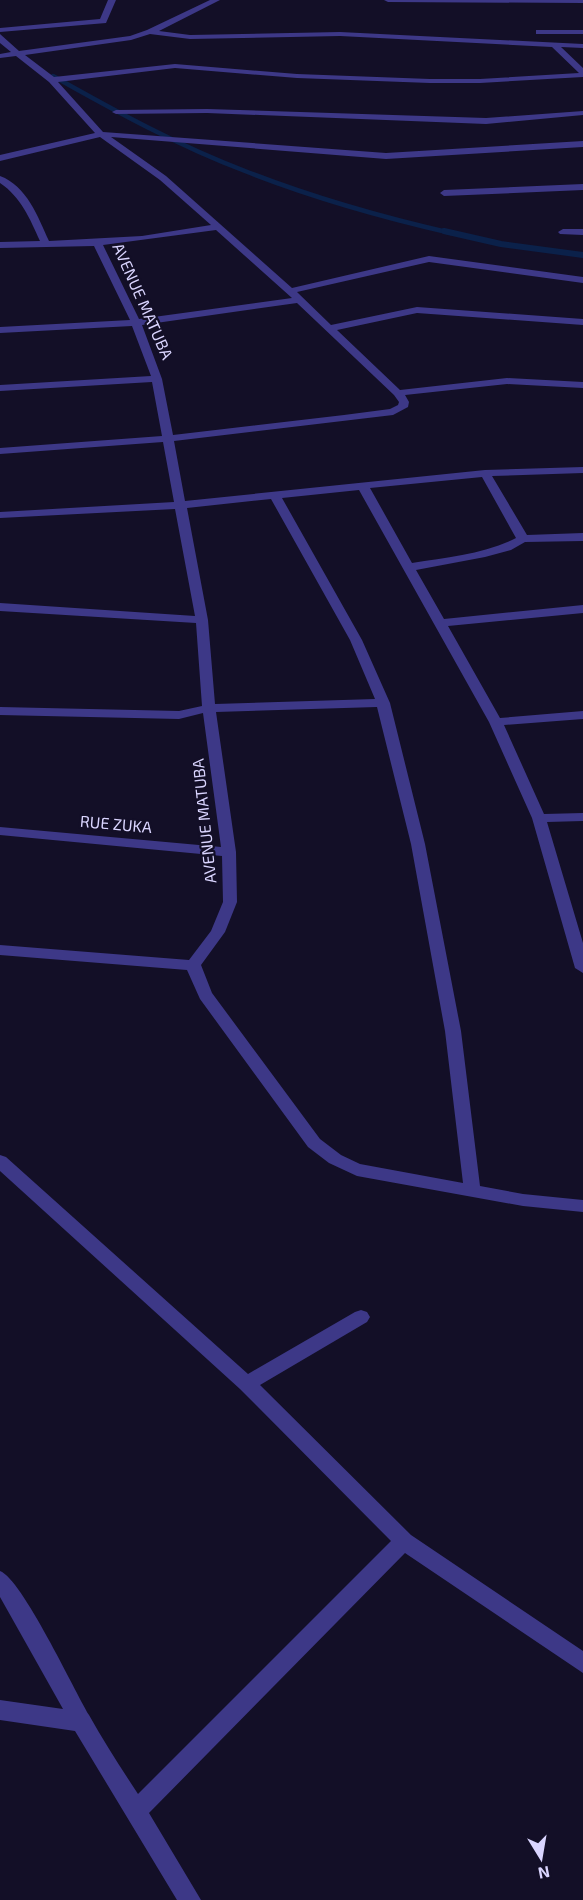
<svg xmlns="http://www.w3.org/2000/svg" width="583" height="1900" font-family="'Exo 2',sans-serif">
	<rect width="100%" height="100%" fill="#130f27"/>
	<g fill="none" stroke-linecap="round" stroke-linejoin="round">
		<path stroke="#0b214a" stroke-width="4.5" d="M53 76C115 111 179 146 245 171 311 197 381 217 451 233"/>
		<path stroke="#0b214a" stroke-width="6" d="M444 231 501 244 583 255"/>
		<path fill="#3d3887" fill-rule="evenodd" d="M108 0H116L106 23 0 32V28L100 19Z
			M210 0H220L159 31 190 35 340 32 583 44V48L561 47 583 68V77L480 83H430L297 78 175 68 58 82 103 132 386 153 583 141V147L386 159 111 137 166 176 292 288 429 256 583 277V283L429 262 297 292 331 325 417 307 583 319V325L417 313 337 330 400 390 507 378 583 382V388L507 384 405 395 409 402 408 407 393 415 174 441 185 501 485 470 583 467V473L492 476 527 535 583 533V541L525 542 511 550 485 557 416 570 444 619 583 605V613L448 626 500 718 583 711V719L504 725 544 814 583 813V821L547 822 583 943V973L575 968 532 818 489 722 359 490 282 498 362 640 390 703 425 844 461 1031 480 1186 523 1194 583 1200V1212L523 1206 357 1176 329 1163 308 1147 200 999 187 970 0 955V945L189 960 211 931 223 902 222 856 0 835V827L221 847 203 713 179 719 0 715V707L179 711 202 706 196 623 0 611V603L195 616 175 509 0 518V512L174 502 163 442 0 454V448L162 436 152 382 0 391V385L151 376 132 326 0 333V327L130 320 94 246 0 248V242L40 241C30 219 21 197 0 183V176C27 186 38 217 49 241L142 236 211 225 160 180 100 137 0 161V155L95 133 49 82 16 56 0 58V54L11 52 0 43V34L19 51 130 36 147 30ZM150 34 190 39 340 36 552 47 579 73 480 79H430L297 74 175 64 54 77 25 55 131 40ZM216 230 292 298 139 319 103 245ZM297 303 394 395 399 402 398 405 390 409 344 415 173 435 162 379 142 325ZM482 477 516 538C485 554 447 557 412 563L370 488ZM271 499 350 640 375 699 215 704 208 620 187 508ZM377 707 411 844 445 1031 463 1183 360 1164 341 1155 320 1139 212 993 201 965 225 932 237 902 236 852 216 712Z
			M384 0H583V3L388 2Z
			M536 30H583V34H536Z
			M207 109 486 118 583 111V115L486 124 207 113 116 114 112 112 116 110Z
			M583 184V190L444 196 440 193 444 190Z
			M563 229H583V235L560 234 558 232Z
			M0 1155 6 1157 248 1374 355 1312 361 1310 367 1312 370 1317 367 1322 260 1385 411 1535 583 1651V1673L405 1553 149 1813 201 1900H177L75 1731 0 1720V1700L63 1709 0 1597V1571C22 1579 74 1690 89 1715 104 1742 121 1768 138 1794L391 1541 240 1389 0 1171Z"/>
	</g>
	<g text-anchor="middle" stroke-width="4.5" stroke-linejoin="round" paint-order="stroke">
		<g font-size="16" fill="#dad5ff" stroke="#130f27">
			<text transform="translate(143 301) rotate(66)" y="6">AVENUE MATUBA</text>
			<text transform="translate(204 821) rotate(-96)" y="6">AVENUE MATUBA</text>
			<text transform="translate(116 824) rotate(5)" y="6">RUE ZUKA</text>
		</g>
	</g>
	<g transform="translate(541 1858) rotate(169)" stroke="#130f27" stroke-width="4.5" paint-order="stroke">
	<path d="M0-4.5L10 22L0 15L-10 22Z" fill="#dad5ff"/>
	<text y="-9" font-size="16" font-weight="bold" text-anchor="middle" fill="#dad5ff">N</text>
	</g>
</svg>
